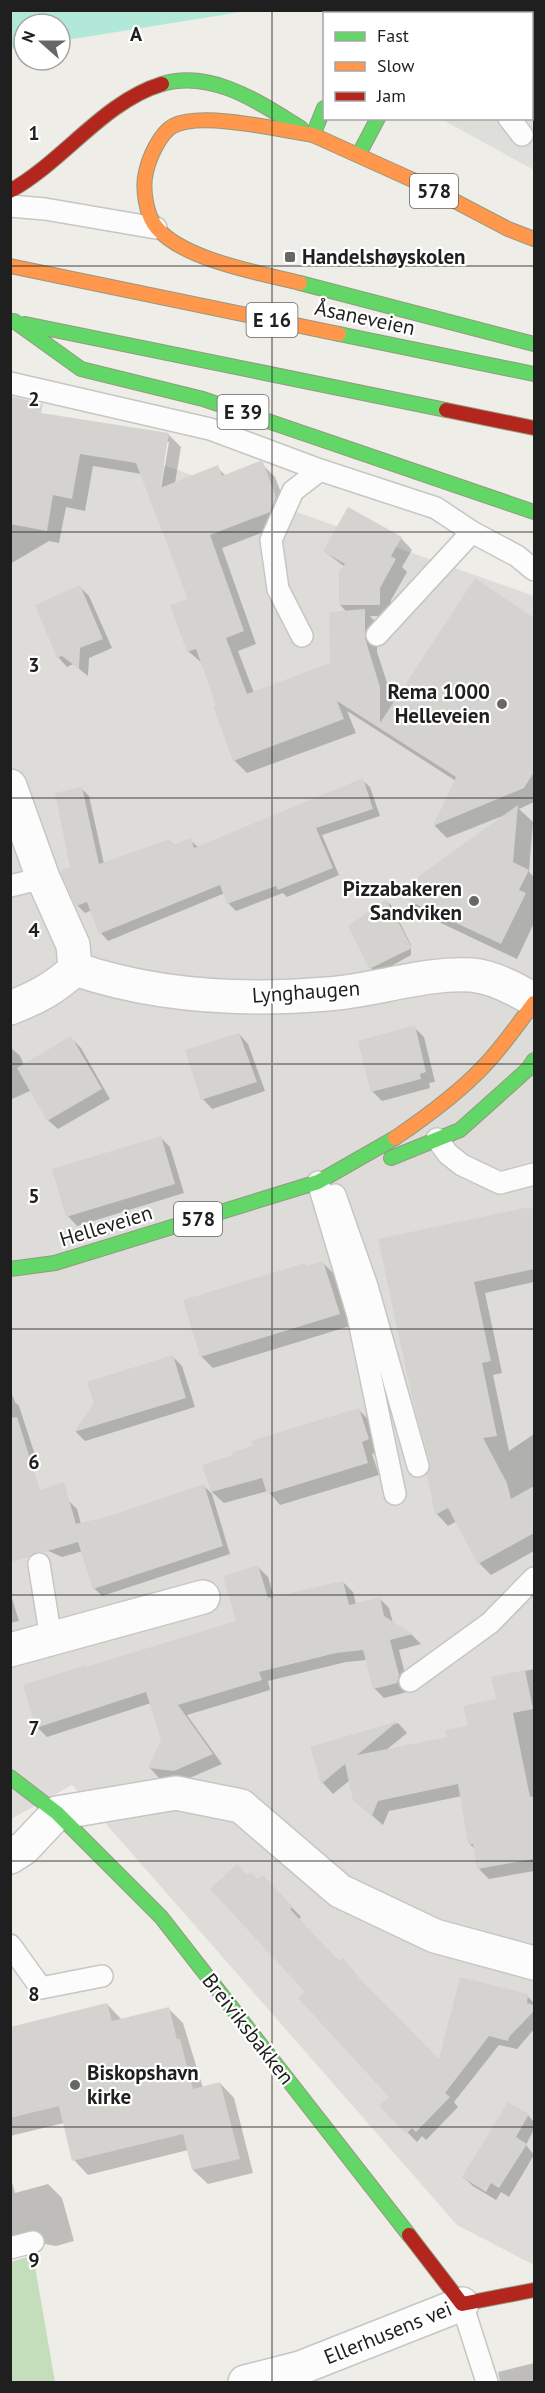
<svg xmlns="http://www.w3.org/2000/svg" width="545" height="2393" font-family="'PT Sans',sans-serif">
	<rect width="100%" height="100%" fill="#eeede8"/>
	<path fill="#dddcd9" d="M11 411 534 596V2265L457 2225 72 1785 11 1819Z"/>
	<path fill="#c4debc" d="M33 2255 55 2382H11V2262Z"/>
	<path fill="#b1e8d8" d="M11 10H247V11L60 41V24H24V47L11 49Z"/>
	<path fill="#dededb" d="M532 55 534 71V170L441 119 532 118Z
		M531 724 534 726V867L506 818 508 759Z"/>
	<path fill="#0003" fill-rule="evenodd" d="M168 434 181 447 175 483 217 467 226 476 262 464 275 477 288 511 282 525 222 548 256 644 238 651 254 693 331 664 347 612 340 605 345 567 324 551 401 538 412 550 402 567 407 572 391 600V616H370L377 624V652L393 701V707L475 580 534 620V802L519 809 533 822 529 872 534 877V923L517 959 424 915 409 899 505 815 447 838 435 826 456 781 347 711 356 733 247 773 234 760 203 664 188 651 190 600 142 474 93 466 85 511 66 507 59 543 49 541 10 564V457ZM165 442H169L160 495H157Z
		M80 587 89 596 112 648 89 658 88 676 73 664 67 667 58 657Z
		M362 780 370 787 380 816 322 835 339 875 287 897 283 893 236 911 228 903 225 893 108 941 101 933 92 910 85 913 77 905 72 868 82 789 89 796 104 864 169 840 175 846 190 840 199 848Z
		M386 901 391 905 411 945V955L384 970H373L368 965Z
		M414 1027 424 1037 435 1082 429 1083 430 1088 382 1101 372 1091Z
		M239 1034 248 1044 265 1091 212 1109 203 1099 187 1051Z
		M71 1038 81 1048 110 1099 58 1129 48 1120 32 1090 10 1100V1047L20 1056 24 1065Z
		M160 1137 170 1147 184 1193 77 1226 68 1216Z
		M534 1210V1282L485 1293 502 1373 493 1375 509 1451 534 1434V1551L491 1575 479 1563 457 1521 448 1526 437 1514 429 1475 432 1462 379 1240Z
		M323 1263 335 1275 350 1326 213 1368 201 1356 308 1268Z
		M173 1357 182 1366 195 1407 85 1441 76 1432 95 1404Z
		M10 1389 15 1402 19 1406 37 1461 10 1469Z
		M359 1410 371 1422 380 1451 372 1454 379 1475 280 1505 268 1491 224 1503 212 1492 234 1456Z
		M204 1486 212 1494 230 1554 102 1596 94 1588 83 1551 62 1557 10 1534 68 1500 77 1509 81 1524 135 1510Z
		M258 1567 268 1577 274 1598 343 1582 353 1592 356 1604 379 1598 389 1608 393 1623 412 1635 421 1644 399 1650 408 1686 407 1692 384 1698 374 1688 367 1660 346 1662 268 1681 270 1690 187 1715 222 1764 185 1780 159 1778 150 1768 162 1740 151 1703 47 1737 37 1727 87 1668 238 1622Z
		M10 1592 19 1621 10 1623Z
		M534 1669V1871L489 1879 479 1869 475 1849 470 1844 462 1796 389 1811 383 1825 354 1800 350 1780 333 1794 323 1783 312 1748 398 1723 407 1733 385 1751 449 1738 469 1727 497 1700 493 1678Z
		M247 1876 272 1886 301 1917 298 1920 440 2062 527 1996 534 2003V2029L517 2049 499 2045 454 2102 458 2107 426 2140 422 2136 417 2142 381 2106 391 2097 307 1992Z
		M107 2004 121 2019 169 2009 183 2023 203 2088 220 2083 234 2098 253 2173 208 2184 193 2170 188 2150 88 2175 74 2160 64 2123 10 2136V2028Z
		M528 2115 534 2122V2129L526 2145 534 2155 509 2197 501 2192 496 2200 473 2186 463 2177Z
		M10 2175 15 2193 48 2184 62 2198 74 2241 56 2246 45 2244 21 2250 10 2258Z
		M534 2363V2382H500L498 2372Z"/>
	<path fill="#d5d3cf" d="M10 396 43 404 41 413 169 433 160 488 218 465 222 476 260 461 263 462 276 497 270 512 210 535 244 631 226 638 247 694 330 663 329 612 365 609V638L380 687V723L475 578 534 618V772L524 788 433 826 456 777 337 701 344 719 233 761 213 706 216 705 196 649 187 652 170 605 188 599 136 463 80 454 72 499 53 495 47 531 10 524Z
		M348 507 402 537 391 556 396 559 380 588V605H339V572L345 564 323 551Z
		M80 585 103 639 80 648 79 669 62 656 57 658 35 605Z
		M363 778 373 809 316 828 333 868 278 890 276 886 227 904 220 885 99 934 87 902 76 906 60 871 70 867 55 793 82 787 99 864 170 839 173 845 191 838 194 848Z
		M518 805 513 862 529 870 519 890 526 893 501 944 407 900 419 876Z
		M386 899 412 948 369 969 348 926Z
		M415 1025 426 1072 420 1074 421 1079 371 1092 358 1041Z
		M239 1033 257 1082 201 1100 185 1050Z
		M71 1036 102 1089 47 1121 17 1068Z
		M161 1136 175 1184 66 1217 52 1169Z
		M529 1207 530 1209 534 1208V1269L474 1282 491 1361 482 1363 497 1436 483 1438 507 1483 511 1499 534 1486V1533L478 1564 448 1508 435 1515 427 1475 430 1463 412 1397 378 1239Z
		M323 1261 340 1314 200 1357 183 1300 305 1263 307 1266Z
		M173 1355 186 1398 74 1432 94 1403 87 1382Z
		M359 1408 369 1439 362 1442 368 1463 267 1494 262 1478 211 1492 202 1465 233 1455 232 1452 253 1446 251 1441Z
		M17 1417 40 1490 64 1482 76 1524 107 1517 204 1484 223 1546 93 1589 78 1542 44 1552H36L29 1557 10 1562V1418Z
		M258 1565 268 1598 343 1581 349 1605 380 1597 384 1616 413 1634 390 1640 399 1675 397 1683 373 1689 363 1650 336 1653 259 1672 262 1680 178 1705 213 1754 174 1771 148 1768 161 1740 146 1692 36 1728 23 1685 86 1665V1667L236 1621 223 1576Z
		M525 1670 533 1709 513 1713 530 1797 534 1796V1859L477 1869 473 1844H468L458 1784 378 1801 372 1816 353 1800 345 1764 321 1784 310 1747 398 1721 357 1755 447 1737 445 1730 468 1726 463 1706 496 1699 491 1677Z
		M237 1864 247 1875 251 1872 257 1879 263 1875 293 1907 290 1909 339 1961 343 1958 361 1980 439 2059 460 1977 528 1994 527 2003 534 2005V2011L509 2037 508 2041 489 2036 445 2093 450 2097 416 2132 412 2128 406 2134 379 2106 389 2097 298 1998 305 1992 210 1889Z
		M107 2003 112 2021 169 2007 177 2039H180L193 2089 220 2082 240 2159 192 2170 183 2134 72 2161 59 2106 10 2118V2027Z
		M508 2102 529 2114 516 2137 527 2144 499 2188 491 2183 486 2192 462 2177Z"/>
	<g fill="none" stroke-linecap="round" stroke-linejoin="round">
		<defs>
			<path id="lane" d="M509 118 522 135
				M10 206 45 209 156 228
				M10 383 210 429 320 470
				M377 635 472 532 517 556 534 570
				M302 636 278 589 271 540 293 491 320 470 436 508 472 532
				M10 886 43 878
				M437 1139 448 1154 462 1165 500 1183 534 1174
				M318 1182 358 1316 395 1494
				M335 1195 367 1286 418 1466
				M39 1564 51 1639
				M410 1681 490 1623 534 1578
				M10 1945 41 1988 102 1976
				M10 2248 33 2242
				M462 2304 487 2382"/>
			<path id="street" d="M10 786 43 878 73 945 75 969C55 988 36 998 10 1008
				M75 969C154 996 243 1001 327 994 375 991 423 972 472 975 493 977 516 989 534 1000
				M10 1650 203 1597
				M10 1857 24 1848 57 1813 176 1793 241 1806 340 1891 435 1936 534 1963
				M245 2382 300 2368 462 2304"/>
			<path id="fast" d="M162 84C212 69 260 103 301 128
				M313 135 324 108
				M359 154 378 118
				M300 283 534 344
				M14 321 81 369 203 399 534 512
				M25 324 446 410
				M339 334 534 374
				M391 1158 460 1130 528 1069 534 1060
				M10 1269 55 1263 318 1182 395 1138
				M10 1777 57 1813 161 1917 409 2235"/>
			<path id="slow" d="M507 14 519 10
				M313 135 426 186 508 229 534 239
				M10 266 339 334
				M300 283C260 273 184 260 157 228 146 216 142 188 146 172 149 158 160 133 173 126 201 111 281 130 313 135
				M395 1138C426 1117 459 1093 485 1065 503 1046 518 1024 534 1003"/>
			<path id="jam" d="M10 191C64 161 103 102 162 84
				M446 410 534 428
				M409 2235 462 2304 534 2290"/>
		</defs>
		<use href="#lane" stroke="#c6c6c4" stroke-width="24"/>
		<use href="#street" stroke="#c6c6c4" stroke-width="36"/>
		<use href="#fast" stroke="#94997f" stroke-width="16"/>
		<use href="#slow" stroke="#94997f" stroke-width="16"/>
		<use href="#jam" stroke="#94997f" stroke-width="16"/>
		<use href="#lane" stroke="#fcfcfc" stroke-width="21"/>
		<use href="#street" stroke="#fcfcfc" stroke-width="33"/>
		<use href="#fast" stroke="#63d668" stroke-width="14"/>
		<use href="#slow" stroke="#ff974d" stroke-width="14"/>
		<use href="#jam" stroke="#b3261e" stroke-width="14"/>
	</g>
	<path fill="none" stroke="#1f1f1f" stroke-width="1.5" stroke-opacity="0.55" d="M272 10V2382M10 266H534M10 532H534M10 798H534M10 1064H534M10 1329H534M10 1595H534M10 1861H534M10 2127H534"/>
	<g fill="#676765" stroke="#fff" stroke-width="2">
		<rect x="284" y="251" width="12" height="12" rx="3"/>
		<circle cx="502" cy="704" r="6"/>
		<circle cx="474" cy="901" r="6"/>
		<circle cx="75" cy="2085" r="6"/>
	</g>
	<g text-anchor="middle" stroke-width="4.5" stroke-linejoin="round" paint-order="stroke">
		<g fill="#fff" stroke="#626262" stroke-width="1.5">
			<rect x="410" y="174" width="48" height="34" rx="4.5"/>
			<rect x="246.5" y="303" width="51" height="34" rx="4.5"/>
			<rect x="217.5" y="395" width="51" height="34" rx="4.5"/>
			<rect x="174" y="1202" width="48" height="34" rx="4.5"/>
		</g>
		<g font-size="20" font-weight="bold" fill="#1f1f1f">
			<text x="434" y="198">578</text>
			<text x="272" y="327">E 16</text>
			<text x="243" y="419">E 39</text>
			<text x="198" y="1226">578</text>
		</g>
		<g font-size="21" font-weight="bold" fill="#1f1f1f" stroke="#fff" text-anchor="start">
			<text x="302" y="264">Handelshøyskolen</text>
			<text x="490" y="699" text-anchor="end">Rema 1000<tspan x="490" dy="24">Helleveien</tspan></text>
			<text x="462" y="896" text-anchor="end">Pizzabakeren<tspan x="462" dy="24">Sandviken</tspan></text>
			<text x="87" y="2080">Biskopshavn<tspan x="87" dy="24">kirke</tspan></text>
		</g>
		<g font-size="21" fill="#1f1f1f" stroke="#fff">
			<text transform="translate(365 318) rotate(12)" y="7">Åsaneveien</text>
			<text transform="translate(306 992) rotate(-4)" y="7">Lynghaugen</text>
			<text transform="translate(106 1226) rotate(-17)" y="7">Helleveien</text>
			<text transform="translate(248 2029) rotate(52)" y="7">Breiviksbakken</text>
			<text transform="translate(388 2333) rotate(-22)" y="7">Ellerhusens vei</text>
		</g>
	</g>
	<g font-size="20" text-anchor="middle" font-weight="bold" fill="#1f1f1f" stroke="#fff" stroke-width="4.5" stroke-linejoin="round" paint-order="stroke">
		<text x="136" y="41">A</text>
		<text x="34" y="140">1</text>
		<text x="34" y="406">2</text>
		<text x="34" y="672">3</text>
		<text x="34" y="937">4</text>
		<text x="34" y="1203">5</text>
		<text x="34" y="1469">6</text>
		<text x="34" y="1735">7</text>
		<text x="34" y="2001">8</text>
		<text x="34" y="2267">9</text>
	</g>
	<rect width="545" height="2393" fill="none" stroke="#1f1f1f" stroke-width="24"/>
	<rect x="323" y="12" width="210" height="108" fill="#ffffff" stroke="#a5a5a5" stroke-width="1.5"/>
	<rect x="335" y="32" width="30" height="9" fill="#63d668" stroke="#a5a5a5" stroke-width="1.5"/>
	<text x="377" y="42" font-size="18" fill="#1f1f1f">Fast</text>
	<rect x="335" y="62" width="30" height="9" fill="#ff974d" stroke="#a5a5a5" stroke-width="1.5"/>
	<text x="377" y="72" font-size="18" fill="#1f1f1f">Slow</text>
	<rect x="335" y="92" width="30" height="9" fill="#b3261e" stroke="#a5a5a5" stroke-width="1.5"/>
	<text x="377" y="102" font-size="18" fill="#1f1f1f">Jam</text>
	<g transform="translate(42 42) rotate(291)"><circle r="28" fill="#ffffff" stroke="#a5a5a5" stroke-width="1.5"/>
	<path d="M0-4.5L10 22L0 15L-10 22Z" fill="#676765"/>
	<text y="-9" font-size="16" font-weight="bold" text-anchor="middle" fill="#1f1f1f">N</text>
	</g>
</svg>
